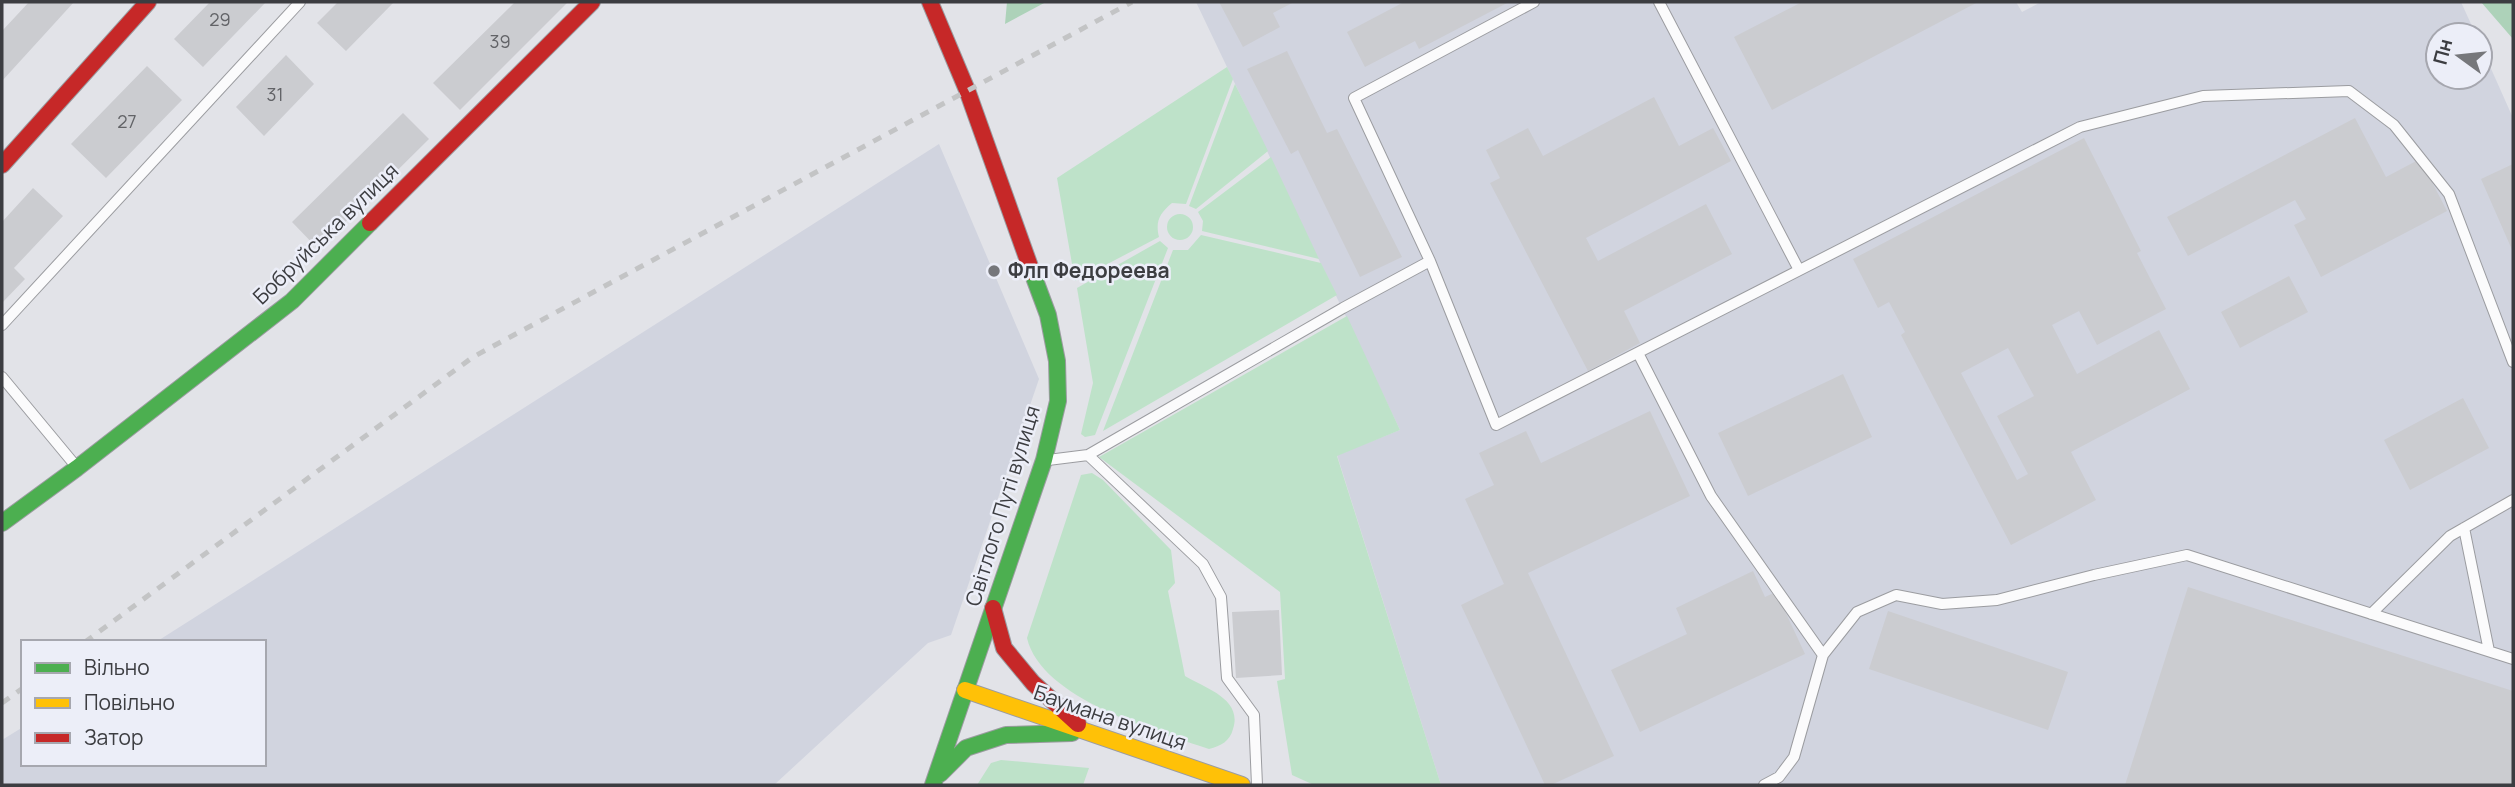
<svg xmlns="http://www.w3.org/2000/svg" width="2515" height="787" font-family="Manrope,sans-serif">
	<rect width="100%" height="100%" fill="#e2e3e8"/>
	<path fill="#d1d4df" d="M1196 2H2016L2022 12 2041 2H2461L2476 35H2438V77H2480V44L2513 118V785H1441L1337 455 1400 430Z
		M939 144 1039 379 951 635 928 643 774 785H2V740L23 727V764H264V642H156Z"/>
	<path fill="#bee2c9" d="M1227 67 1233 79 1186 204 1172 203C1160 213 1155 221 1159 237L1075 281 1057 178Z
		M1235 84 1268 151 1196 209 1189 206Z
		M1271 157 1319 259 1202 231 1203 221 1198 212Z
		M1167 227a13 13 0 1 1 26 0a13 13 0 1 1-26 0Z
		M1201 235 1321 263 1337 295 1103 431 1173 250H1188Z
		M1160 241 1168 248 1095 435 1085 437 1081 434 1093 383 1077 288Z
		M1347 316 1400 430 1337 456 1441 785H1314L1292 775 1277 681 1285 679 1280 592 1099 457Z
		M1092 473 1103 480 1171 550 1175 583 1168 591 1185 676C1205 688 1243 699 1233 729 1230 741 1221 746 1209 749 1158 732 1041 699 1027 638L1081 475Z
		M1001 760 1089 768 1083 785H977L991 763Z"/>
	<path fill="#add2b9" d="M1007 2H1046L1005 24Z
		M2481 2H2513V39Z"/>
	<path fill="#cbccd0" fill-rule="evenodd" d="M29 2H74L2 81V31Z
		M210 2H266L203 67 174 39Z
		M338 2H394L346 51 317 23Z
		M515 2H568L460 110 433 83Z
		M1219 2H1294L1273 13 1280 27 1243 47Z
		M1404 2H1509L1419 49 1415 41 1365 67 1347 32Z
		M1802 2H1978L1772 110 1734 37Z
		M1287 51 1327 133 1337 129 1402 257 1360 277 1298 150 1291 154 1247 69Z
		M286 55 314 84 264 136 236 107Z
		M147 66 182 100 106 178 71 144Z
		M1654 97 1679 146 1713 128 1731 161 1586 238 1598 261 1706 204 1732 254 1624 311 1640 343 1588 371 1490 183 1500 178 1486 150 1528 128 1543 156Z
		M403 113 429 139 318 249 292 222Z
		M2355 118 2386 177 2420 159 2447 211 2321 277 2294 225 2306 219 2295 200 2188 256 2167 217Z
		M2084 138 2141 251 2137 253 2166 309 2097 345 2079 311 2052 325 2077 374 2159 330 2190 389 2071 452 2096 500 2011 545 1901 335 1905 332 1889 302 1878 308 1853 259ZM2008 348 2034 396 1997 416 2028 474 2017 480 1961 373Z
		M2513 164V252L2481 179Z
		M33 188 63 216 14 268 25 279 2 303V222Z
		M2289 276 2308 312 2240 348 2221 312Z
		M1843 374 1872 437 1748 496 1718 433Z
		M2463 398 2489 448 2410 490 2384 440Z
		M1650 411 1690 496 1528 573 1614 756 1551 785H1545L1461 605 1504 584 1465 499 1494 485 1479 453 1526 431 1541 463Z
		M1753 571 1765 597 1776 592 1805 654 1640 732 1611 670 1687 634 1676 608Z
		M2188 587 2513 691V785H2125Z
		M1279 610 1282 675 1236 678 1232 612Z
		M1888 611 2068 672 2048 730 1869 669Z"/>
	<g fill="none" stroke-linecap="round" stroke-linejoin="round">
		<defs>
			<path id="lane" d="M1659 2 1799 270
				M1430 261 1354 98 1534 2
				M2 325 300 2
				M1638 353 1711 496 1823 655
				M2 377 75 465
				M1088 455 1343 308 1430 261 1496 425 2080 127 2203 96 2349 91 2394 125 2449 194 2513 362
				M1048 460 1088 455 1203 564 1221 597 1227 678 1254 715 1257 785
				M2464 528 2489 651
				M2371 614 2450 536 2513 500
				M1764 785 1779 777 1794 757 1823 655 1857 612 1896 595 1942 604 1997 600 2094 575 2187 555 2513 659"/>
			<path id="fast" d="M2 523 77 468 292 301 370 223
				M940 774 966 748 1006 735 1072 733
				M933 785 1044 460 1058 401 1057 361 1048 315 1032 272"/>
			<path id="slow" d="M965 690 1242 785"/>
			<path id="jam" d="M930 2 967 90 1032 272
				M2 165 148 2
				M370 223 592 2
				M993 608 1004 648 1033 683 1078 724"/>
		</defs>
		<use href="#lane" stroke="#9b9ca0" stroke-width="12"/>
		<use href="#fast" stroke="#9b9ca0" stroke-width="18"/>
		<use href="#slow" stroke="#9b9ca0" stroke-width="18"/>
		<use href="#jam" stroke="#9b9ca0" stroke-width="18"/>
		<use href="#lane" stroke="#fbfbfc" stroke-width="10"/>
		<use href="#fast" stroke="#4caf50" stroke-width="16"/>
		<use href="#slow" stroke="#ffc107" stroke-width="16"/>
		<use href="#jam" stroke="#c62828" stroke-width="16"/>
		<path stroke="#c3c4c5" stroke-width="5" stroke-dasharray="9 9" stroke-linecap="butt" d="M85 642 473 357 1132 2
			M2 703 23 688"/>
	</g>
	<circle fill="#76777b" stroke="#eceef8" stroke-width="2.5" cx="994" cy="271" r="7"/>
	<g text-anchor="middle" stroke-width="5" stroke-linejoin="round" paint-order="stroke">
		<g font-size="18" fill="#626367">
			<text x="220" y="26">29</text>
			<text x="500" y="48">39</text>
			<text x="275" y="101">31</text>
			<text x="127" y="128">27</text>
		</g>
		<g font-size="21" fill="#3c3d41" stroke="#eceef8">
			<text transform="translate(326 234) rotate(-44)" y="7">Бобруйська вулиця</text>
			<text transform="translate(1003 506) rotate(-73)" y="7">Світлого Путі вулиця</text>
			<text transform="translate(1110 718) rotate(19)" y="7">Баумана вулиця</text>
		</g>
		<g font-size="21" font-weight="bold" fill="#3c3d41" stroke="#eceef8" text-anchor="start">
			<text x="1008" y="278">Флп Федореева</text>
		</g>
	</g>
	<rect width="2515" height="787" fill="none" stroke="#3c3d41" stroke-width="7"/>
	<rect x="21" y="640" width="245" height="126" fill="#eceef8" stroke="#a6a7af" stroke-width="2"/>
	<rect x="35" y="663" width="35" height="10" fill="#4caf50" stroke="#a6a7af" stroke-width="2"/>
	<text x="84" y="675" font-size="21" fill="#3c3d41">Вільно</text>
	<rect x="35" y="698" width="35" height="10" fill="#ffc107" stroke="#a6a7af" stroke-width="2"/>
	<text x="84" y="710" font-size="21" fill="#3c3d41">Повільно</text>
	<rect x="35" y="733" width="35" height="10" fill="#c62828" stroke="#a6a7af" stroke-width="2"/>
	<text x="84" y="745" font-size="21" fill="#3c3d41">Затор</text>
	<g transform="translate(2459 56) rotate(285)"><circle r="33" fill="#eceef8" stroke="#a6a7af" stroke-width="2"/>
	<path d="M0-5L12 26L0 18L-12 26Z" fill="#76777b"/>
	<text y="-10" font-size="19" font-weight="bold" text-anchor="middle" fill="#3c3d41">Пн</text>
	</g>
</svg>
